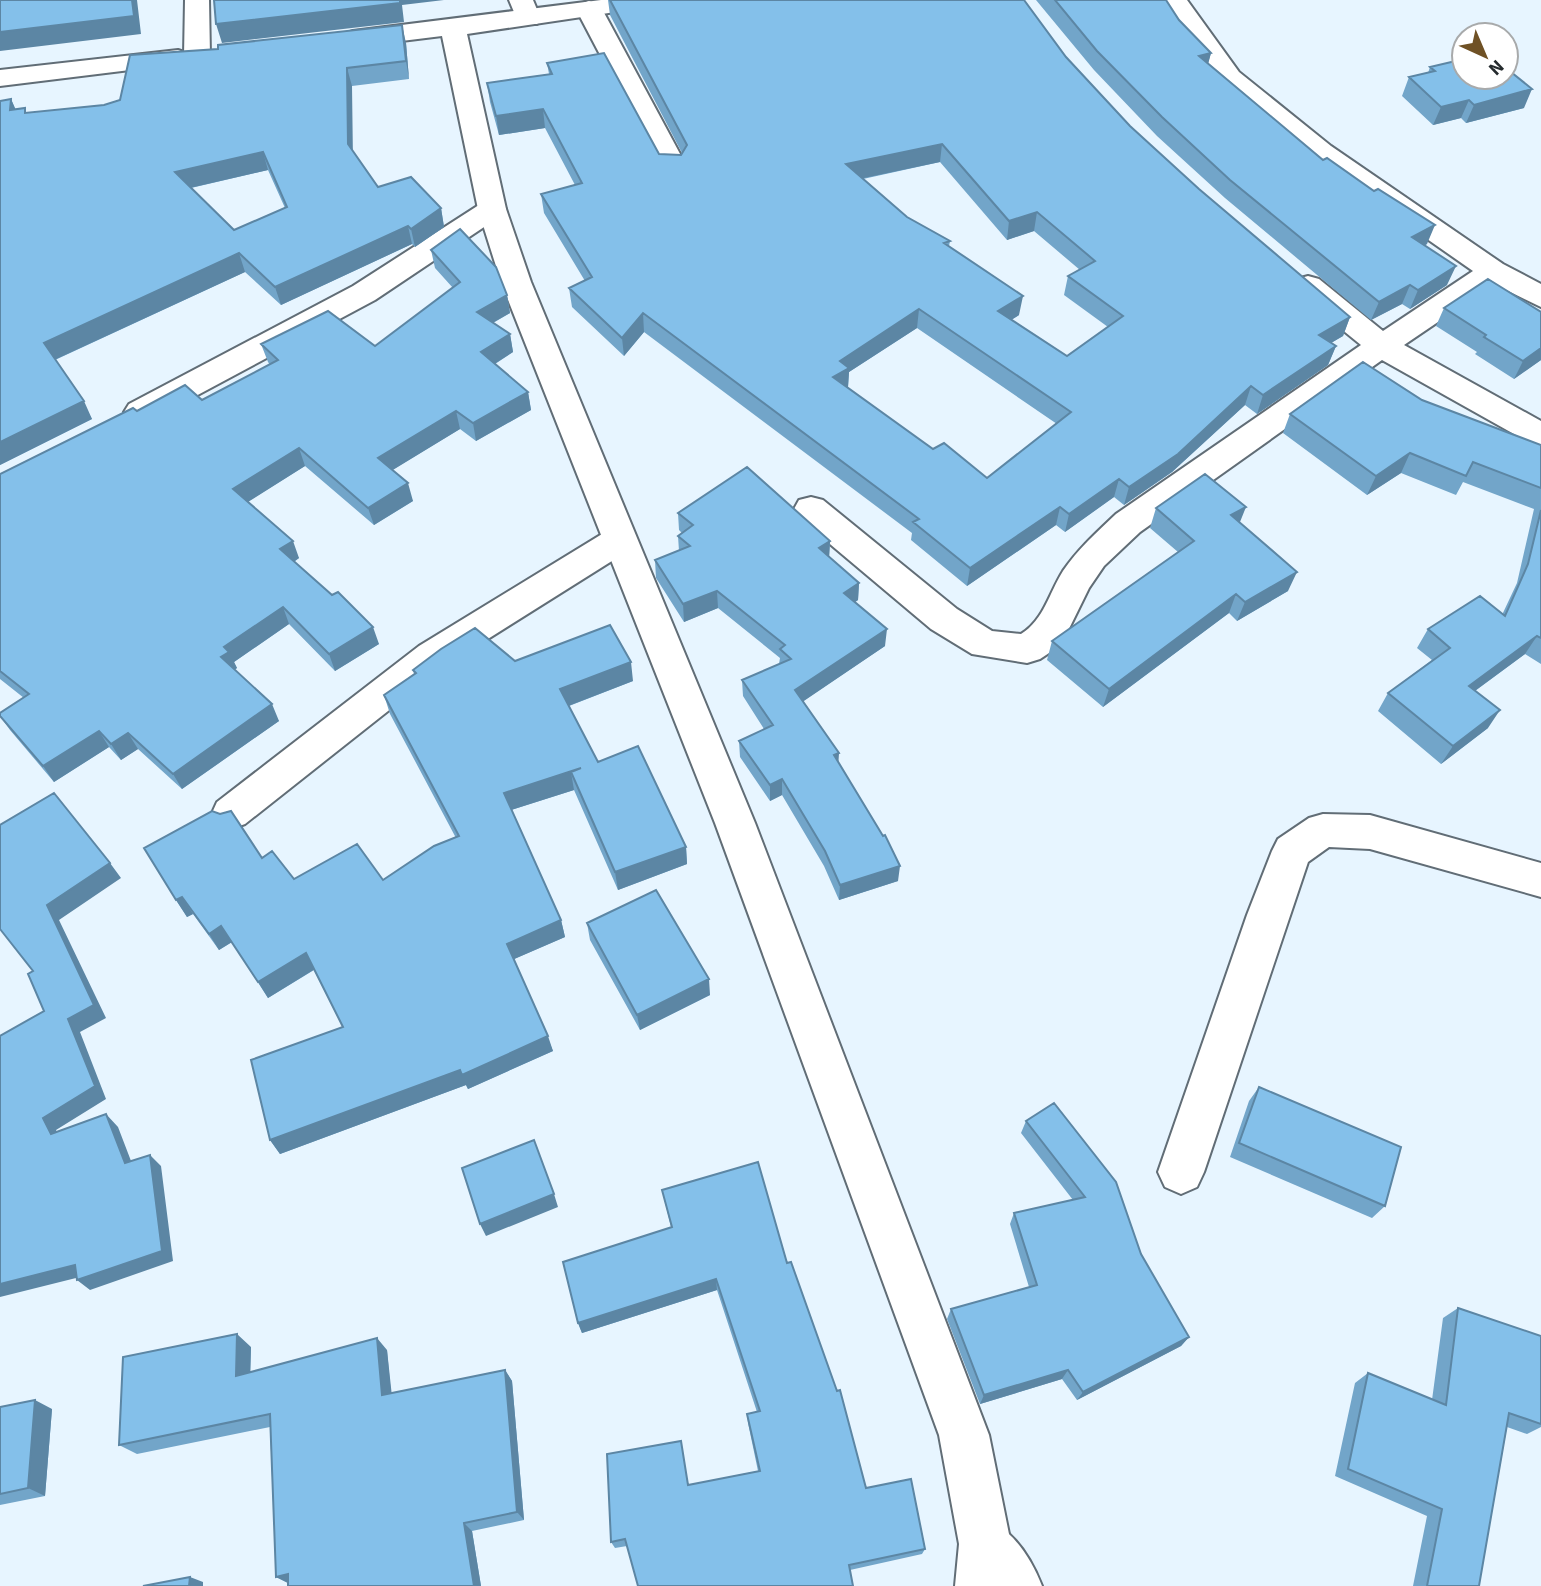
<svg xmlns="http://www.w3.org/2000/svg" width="1541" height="1586" font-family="'Source Sans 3',sans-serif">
	<rect width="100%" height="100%" fill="#e7f5ff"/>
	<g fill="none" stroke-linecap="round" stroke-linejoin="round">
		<defs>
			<path id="minor" d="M185 0H209L210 56 206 61H188L184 56Z
				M509 0H533L541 19 537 24H519Z
				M1162 0H1187L1239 72 1331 146 1503 264 1541 284V307L1494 284 1404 345 1541 421V446L1530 443 1382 360 1140 532 1104 566 1089 588 1061 645 1040 659 1027 663 972 654 931 629 799 518 794 509 799 500 811 497 823 500 957 609 992 631 1021 634C1044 620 1049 593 1063 571 1078 549 1097 532 1116 514L1361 345 1297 293 1293 286 1297 279 1308 276 1319 279 1383 331 1473 271 1311 158 1221 84Z
				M589 1 598 4 602 9 686 165 682 171H662L658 165 576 9 580 4Z
				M492 200 502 203 506 209 502 215 375 300 151 420 140 423 129 420 124 412 129 404 353 286 482 203Z
				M619 527 631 531 636 540 631 549 445 666 245 824 231 829 217 824 212 813 217 802 419 646 607 531Z
				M1323 814 1370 815 1541 863V897L1370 849 1329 847 1308 862 1204 1172 1197 1187 1181 1194 1165 1187 1158 1172 1247 915 1272 851 1278 839 1309 818Z
				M985 1518C1013 1530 1031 1558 1042 1586H984L967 1562 959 1544 967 1526Z"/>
			<path id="tertiary" d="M601 0H661L658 5 649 7 467 34 506 209 531 282 755 823 989 1435 1011 1544 1007 1586H955L959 1544 939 1435 715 823 501 282 478 209 442 36 353 47 344 44 340 39 344 34 353 31Z
				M178 50 187 53 191 58 187 63 0 86V70Z"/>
		</defs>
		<use href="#minor" stroke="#616d76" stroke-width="4"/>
		<use href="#tertiary" stroke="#616d76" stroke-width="4"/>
		<use href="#minor" fill="#fff" fill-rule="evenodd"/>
		<use href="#tertiary" fill="#fff" fill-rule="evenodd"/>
	</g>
	<path fill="#72a5c9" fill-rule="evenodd" d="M608 0H1024L1066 57 1130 126 1199 189 1350 317 1343 336 1331 343 1336 346 1328 365 1257 414 1245 405 1172 472 1124 505 1114 497 1065 532 1056 525 967 586 911 540 912 533 644 332 624 356 572 307 569 288 585 281 544 213 541 194 575 185 545 128 499 135 490 102 487 83 549 74 547 63 659 154 681 155 682 153 610 15ZM940 162 1007 240 1034 231 1080 270 1068 276 1064 295 1108 327 1067 356 1011 320 1019 315 949 246 950 241 907 217 863 179ZM917 328 1057 424 987 478 933 449 847 388 848 387 849 372Z
		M1036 0H1166L1179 20 1211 53 1208 63 1323 160 1427 244 1425 245 1447 285 1410 309 1402 304 1371 320 1225 198 1157 136 1094 70Z
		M406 43 409 79 352 86V151L378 187 441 208 444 227 415 247 412 244 281 305 245 272 55 360 92 419 0 465 11 99 15 109 27 113 104 105ZM268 170 285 208 234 230 191 188Z
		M1430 67 1524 108 1466 123 1461 118 1433 125 1402 96 1409 77 1428 73Z
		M431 250 507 295 510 313 493 323 510 334 513 352 495 364 528 392 531 410 476 441 460 429 392 470 413 501 374 525 305 466 247 502 299 558 294 562 379 644 335 671 289 624 234 662 237 668 234 670 279 721 182 789 138 749 121 760 109 747 54 782 10 730 0 716 24 698 0 679V474L137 411 202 400 270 365 268 362 261 344 375 346 453 288 435 268Z
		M1444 308 1541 312V360L1514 379 1475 354 1477 352 1436 326Z
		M1422 400 1541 445V664L1525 654 1475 691 1488 728 1441 764 1378 711 1388 693 1432 660 1417 648 1428 629 1502 615 1517 583 1534 509 1463 482 1456 495 1401 473 1367 495 1283 433 1290 414Z
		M1156 508 1240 523 1288 591 1237 621 1229 613 1103 707 1047 660 1052 641 1178 552 1150 528Z
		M678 513 830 541 829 557 859 583 858 600 855 602 885 646 803 701 838 763 898 881 839 900 824 866 782 795 770 801 740 757 739 741 764 729 743 696 742 680 779 664 780 658 718 608 684 622 656 578 655 560 679 551 678 536 682 533 679 530Z
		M515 661 633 681 569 706 598 762 686 847 687 864 618 890 574 790 511 810 561 920 565 937 514 959 553 1051 468 1089 466 1085 280 1154 270 1140 343 1027 314 970 268 998 232 942 219 950 193 914 187 917 176 900 262 858 294 879 383 880 456 838 390 714 384 695 414 674 413 670Z
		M587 923 710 995 640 1030 590 940Z
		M1259 1087 1385 1206 1372 1218 1230 1157 1249 1101Z
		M1026 1121 1141 1254 1189 1337 1181 1346 1077 1400 1062 1379 980 1404 947 1319 951 1309 1029 1287 1010 1224 1014 1213 1073 1200 1021 1133Z
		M662 1190 787 1263 866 1488 925 1549 922 1554 850 1570 627 1546 615 1548 611 1542 681 1441 688 1485 758 1471 748 1423 747 1414 757 1412 717 1290 582 1333 578 1323 671 1227Z
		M1458 1308 1541 1336V1427L1527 1434 1507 1427 1479 1586H1413L1427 1516 1335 1476 1355 1383 1368 1373 1432 1400 1443 1318Z
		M251 1347 250 1372 387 1350 391 1394 505 1370 512 1381 524 1520 472 1531 481 1586H288V1583L276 1577 270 1427 137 1454 119 1445Z
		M0 1407 52 1409 45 1496 0 1505Z"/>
	<path fill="#5c86a4" d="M132 0H137L141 34 0 51V32Z
		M400 0H444L402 5 404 22 222 43 216 24Z
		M402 25 406 43 409 79 406 61Z
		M1211 53 1206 72 1199 56Z
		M347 68 352 86 353 162 348 144Z
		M1532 89 1524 108 1466 123 1474 105Z
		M11 99 19 117 10 110Z
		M1469 100 1461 118 1433 125 1441 107Z
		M543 109 545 128 499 135 496 116Z
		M942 144 940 162 845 182 846 164Z
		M263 152 268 170 181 190 175 172Z
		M441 208 444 227 415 247 411 229Z
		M1037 212 1034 231 1007 240 1009 221Z
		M1435 225 1427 244 1405 256 1412 237Z
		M408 226 412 244 281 305 275 287Z
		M239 253 245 272 52 361 44 343Z
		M1456 266 1447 285 1410 309 1418 290Z
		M1410 285 1402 304 1371 320 1379 302Z
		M507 295 510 313 480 330 477 312Z
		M1023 296 1019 315 995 330 998 311Z
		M919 309 917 328 849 372 848 387 832 396 833 377 840 361Z
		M643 313 644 332 624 356 622 338Z
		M1350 317 1343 336 1312 354 1319 335Z
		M510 334 513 352 485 370 481 352Z
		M1336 346 1328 365 1257 414 1263 395Z
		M1541 348V360L1514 379 1523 361Z
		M1251 386 1245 405 1172 472 1124 505 1129 487Z
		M528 392 531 410 476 441 473 423Z
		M84 401 92 419 0 465V442Z
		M456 411 460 429 383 476 378 458Z
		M299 448 305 466 240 507 233 489Z
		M1410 453 1401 473 1367 495 1376 476Z
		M1119 479 1114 497 1065 532 1069 514Z
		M408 483 413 501 374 525 368 508Z
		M1060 507 1056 525 967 586 970 568Z
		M1246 507 1238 527 1231 515Z
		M293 541 299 558 286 567 280 549Z
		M830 541 829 559 819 548Z
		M1297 572 1288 591 1237 621 1245 602Z
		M859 583 858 600 843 610 844 593Z
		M717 591 718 608 684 622 683 604Z
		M1236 594 1229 613 1103 707 1109 689Z
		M283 607 289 624 234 662 237 668 228 674 221 657 224 647Z
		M373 627 379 644 335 671 329 654Z
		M887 629 885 646 795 707V690Z
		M1537 636 1525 654 1457 704 1469 686Z
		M631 662 633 681 563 708 560 689Z
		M272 704 279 721 182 789 173 774Z
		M1500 710 1488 728 1441 764 1453 746Z
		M99 731 109 747 54 782 43 766Z
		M128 733 138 749 121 760 111 744Z
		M839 753 838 769 834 755Z
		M581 768 571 772 574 790 508 811 504 793Z
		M782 779V795L770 801V785Z
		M686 847 687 864 618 890 615 872Z
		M110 863 121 878 59 920 106 1018 80 1032 106 1099 56 1130 63 1146 51 1134 43 1118 68 1019 47 905Z
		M900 866 898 881 839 900 840 885Z
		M182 897 193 914 187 917 176 900Z
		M561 920 565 937 512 960 507 944Z
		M221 926 232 942 219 950 209 934Z
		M306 953 315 969 268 998 258 982Z
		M709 979 710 995 640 1030 637 1015Z
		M548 1036 553 1051 468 1089 466 1085 280 1154 270 1140Z
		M106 1114 118 1127 136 1174 125 1163Z
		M150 1155 161 1166 173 1261 90 1290 77 1280Z
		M554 1194 558 1207 486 1236 480 1224Z
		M75 1265 88 1275 0 1297V1284Z
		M716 1279 717 1290 582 1333 578 1323Z
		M237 1334 251 1347 250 1387 236 1376Z
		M1189 1337 1181 1346 1077 1400 1083 1392Z
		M377 1338 387 1350 393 1406 382 1395Z
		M505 1370 512 1381 524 1520 517 1512Z
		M1068 1370 1062 1379 980 1404 984 1395Z
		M35 1400 52 1409 45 1496 28 1488Z
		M464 1523 472 1531 481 1586H474Z
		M288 1574 290 1584 276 1577Z
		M190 1577 203 1582V1586H189Z"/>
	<path fill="#84c0ea" stroke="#5c86a4" stroke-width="2" fill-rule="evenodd" d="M0 0H132L134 16 0 32Z
		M214 0H400V3L216 24Z
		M610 0H1024L1066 57 1130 126 1199 189 1350 317 1319 335 1336 346 1263 395 1251 386 1178 454 1129 487 1119 479 1069 514 1060 507 970 568 913 522 919 519 643 313 622 338 569 288 592 277 541 194 582 183 543 109 496 116 487 83 552 74 547 63 604 53 659 154 681 155 687 145ZM942 144 1009 221 1037 212 1095 261 1068 276 1123 316 1067 356 998 311 1023 296 944 243 950 241 907 217 846 164ZM919 309 1071 412 987 478 944 443 933 449 833 377 849 368 840 361Z
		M1055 0H1166L1179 20 1211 53 1199 56 1323 160 1327 158 1374 191 1378 189 1435 225 1412 237 1456 266 1418 290 1410 285 1379 302 1230 180 1162 117 1097 51Z
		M402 25 406 61 347 68 348 144 378 187 411 177 441 208 411 229 408 226 275 287 239 253 44 343 84 401 0 442V101L11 99 10 110 25 108V113L104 105 120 100 130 55 218 49V45ZM263 152 287 207 234 230 175 172Z
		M1464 59V77H1506V68L1532 89 1474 105 1469 100 1441 107 1409 77 1435 71 1430 67Z
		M460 229 496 267 507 295 477 312 510 334 481 352 528 392 473 423 456 411 378 458 408 483 368 508 299 448 233 489 293 541 280 549 332 595 338 592 373 627 329 654 283 607 224 647 229 652 221 657 272 704 173 774 128 733 111 744 99 731 43 766 0 716V713L29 694 0 671V474L133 408 137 411 185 385 202 400 278 360 261 344 328 311 375 346 460 282 431 250Z
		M1488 279 1541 312V348L1523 361 1484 337 1486 335 1444 308Z
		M1363 362 1422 400 1541 445V488L1473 462 1466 476 1410 453 1376 476 1290 414Z
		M747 467 830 541 819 548 859 583 844 593 887 629 795 690 839 753 834 755 883 836 885 835 900 866 840 885 825 851 782 779 770 785 739 741 773 725 742 680 791 659 780 649 785 645 717 591 683 604 655 560 690 546 678 536 693 525 678 513Z
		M1205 474 1246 507 1231 515 1297 572 1245 602 1236 594 1109 689 1052 641 1194 541 1156 508Z
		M1541 510V638L1537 636 1469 686 1500 710 1453 746 1388 693 1450 648 1428 629 1480 596 1505 616 1528 564Z
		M610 625 631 662 560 689 598 762 638 746 686 847 615 872 571 772 581 768 504 793 561 920 507 944 548 1036 462 1075 460 1070 270 1140 251 1060 343 1027 306 953 258 982 221 926 209 934 182 897 176 900 144 848 212 811 220 814 231 811 262 858 272 851 294 879 357 844 383 880 434 846 459 836 384 695 416 673 413 670 441 649 475 628 515 661Z
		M54 793 110 863 47 905 94 1005 68 1019 95 1086 43 1118 51 1134 106 1114 125 1163 150 1155 162 1251 77 1280 75 1265 0 1284V1036L44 1011 28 974 33 971 0 929V825Z
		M656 890 709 979 637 1015 587 923Z
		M1259 1087 1401 1147 1385 1206 1239 1143Z
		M1054 1103 1116 1182 1141 1254 1189 1337 1083 1392 1068 1370 984 1395 951 1309 1037 1285 1014 1213 1085 1197 1026 1121Z
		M534 1140 554 1194 480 1224 462 1168Z
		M758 1162 787 1263 791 1262 837 1391 840 1390 866 1488 911 1479 925 1549 849 1565 853 1586H638L625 1539 611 1542 607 1454 681 1441 688 1485 760 1471 747 1414 760 1411 716 1279 578 1323 563 1262 672 1227 662 1190Z
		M1458 1308 1541 1336V1424L1509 1413 1479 1586H1427L1442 1509 1348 1469 1368 1373 1446 1405Z
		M237 1334 236 1376 377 1338 382 1395 505 1370 517 1512 464 1523 474 1586H288V1574L276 1577 270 1414 119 1445 123 1357Z
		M35 1400 28 1488 0 1494V1407Z
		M190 1577 189 1586H143Z"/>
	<g transform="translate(1485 56) rotate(136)"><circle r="33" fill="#ffffff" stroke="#a8aaab" stroke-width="2"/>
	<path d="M0-5L12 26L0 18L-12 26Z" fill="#6f5125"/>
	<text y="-10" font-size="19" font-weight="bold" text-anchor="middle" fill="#252b2e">N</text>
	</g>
</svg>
